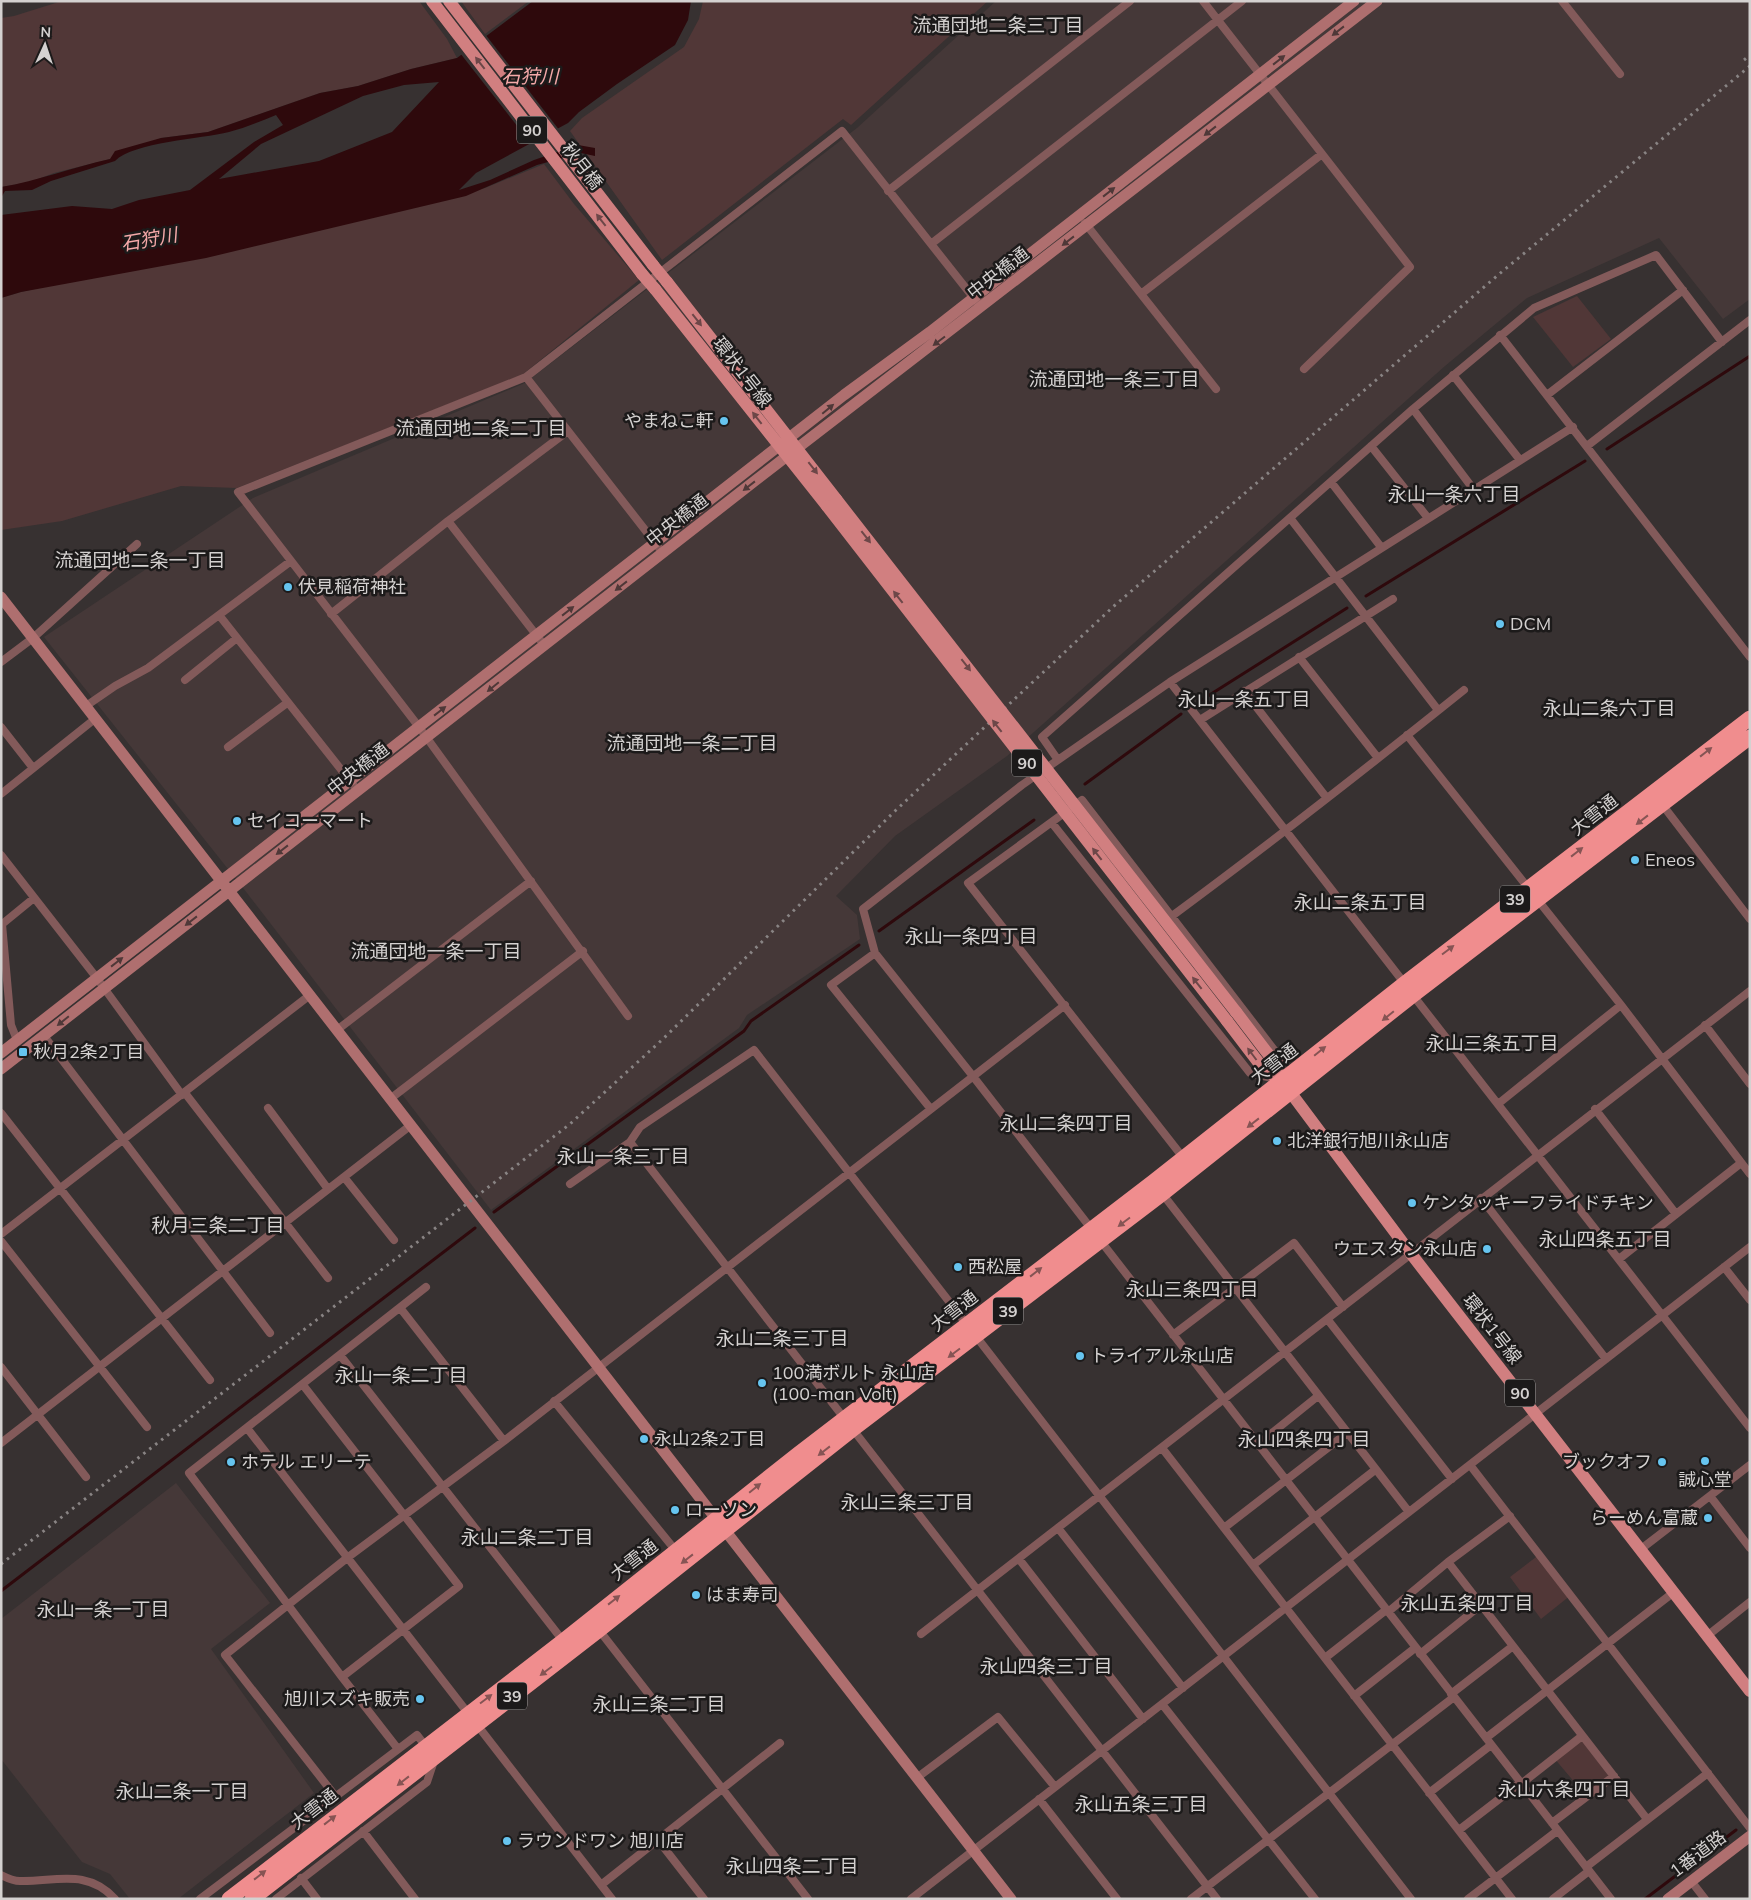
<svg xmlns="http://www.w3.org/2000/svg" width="1751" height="1900" font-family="Mulish,'Noto Sans JP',sans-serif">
	<rect width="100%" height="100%" fill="#373131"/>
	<path fill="#453838" d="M996 1H1750V299L1723 319 1659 238 1527 298 1445 366 1007 756 895 836 836 896 857 915 860 939 747 1015 739 1028 491 1210 247 893 44 637 253 498 525 383 857 128Z
		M176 1483 270 1603 211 1649 314 1793 178 1899H130L110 1874 82 1862 1 1759V1619Z"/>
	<path fill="#513737" d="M62 1H419L447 39 457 58 411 69 358 86 320 93 208 132 161 138 110 159 54 173 30 182 1 187V18L14 16Z
		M461 1H529L485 34Z
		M703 1H988L851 125 843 119 662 260 570 131 582 118 684 47 699 19Z
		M544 164 574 204 639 280 522 375 237 488 181 486 62 521 1 530V298L21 292 485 188Z
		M1577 296 1611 339 1573 367 1533 317Z
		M1540 1554 1571 1595 1541 1619 1510 1577Z
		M1582 1736 1614 1776 1587 1797 1554 1758Z"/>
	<path fill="#2e090c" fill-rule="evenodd" d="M533 1H691L688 20 675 45 617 84 579 112 568 123 476 173 459 190 490 180 534 160 578 145 595 148V156L581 153 537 165 466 196 206 258 21 292 1 298V215L72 206 112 209 139 200 190 190 254 142 283 125 276 115C261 121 245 128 229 132 201 139 134 142 115 161L51 181 32 190 5 191 1 198V187C38 181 73 167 110 159L115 151 161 138 208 132 320 93 358 86 411 69 457 58ZM439 82 392 132 319 161 219 179 261 144 363 96 404 85Z"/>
	<path fill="#373131" d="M485 34 560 131 533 146 460 53Z"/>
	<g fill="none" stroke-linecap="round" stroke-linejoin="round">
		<path stroke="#2e090c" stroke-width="3" d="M1607 449 1750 356
			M1366 596 1585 461
			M1200 701 1347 608
			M1085 784 1181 714
			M879 931 1034 820
			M494 1212 744 1031 751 1021 859 945
			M1 1591 475 1228
			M1645 1899 1736 1830"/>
		<path stroke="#835a5a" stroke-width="8" d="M1203 1 1410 267 1304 369
			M1562 1 1620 74
			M888 191 1130 1
			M1085 223 1216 389
			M931 244 1242 1
			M1141 294 1322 154
			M1500 335 1750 657
			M1453 375 1520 460
			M526 377 663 553
			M1547 395 1683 290
			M1413 409 1474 490
			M1573 427 1170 682 1022 785 863 909 875 953 972 1075 1611 1899
			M1371 446 1428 518
			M1587 446 1750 320
			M1331 482 1381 547
			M1290 518 1438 710
			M448 521 544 645
			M331 614 448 521 568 431
			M219 615 358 791
			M1299 657 1378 758
			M1 662 33 638 137 544
			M185 680 237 638
			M1170 682 1405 984
			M1244 691 1326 797
			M86 706 115 686 148 668 291 561
			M1200 720 1393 599
			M1 727 33 768
			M1407 735 1621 1005 1750 1174
			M228 747 287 703
			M1058 760 1042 737 1413 409 1534 308 1656 255 1722 342
			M1 794 96 718
			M1661 803 1750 919
			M1052 823 1250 1073 1272 1078
			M1 855 96 977 182 1095
			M1172 916C1271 843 1368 767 1464 690
			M2 924 11 1025 17 1040
			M1 925 34 898
			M875 953 831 985 930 1108
			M1412 994 1750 1428
			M628 1016 419 727 238 492 526 377 842 131 976 301
			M1705 1025 1750 1084
			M337 1030 531 881
			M44 1036 270 1333
			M185 1093 328 1278
			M390 1099 583 951
			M1498 1104 1621 1005
			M268 1108 328 1189
			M1595 1109 1676 1214
			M1 1113 210 1380
			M630 1142 640 1127 754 1050 968 1326
			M1185 1160 968 883 1082 800 1275 1051 1281 1060 1282 1073
			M344 1177 394 1240
			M570 1184 630 1142 1217 1899
			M1161 1192 1409 1512
			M1481 1198 1606 1359
			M1 1234 310 995
			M1 1241 147 1427
			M1619 1259 1741 1163
			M1724 1267 1750 1300
			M401 1309 504 1441
			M1328 1320 1452 1479
			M975 1335 1411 1899
			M1173 1335 1294 1243 1343 1307
			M340 1355 564 1642
			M1 1367 86 1477
			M303 1385 459 1586 342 1677
			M554 1401 676 1551
			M247 1428 612 1899
			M1 1443 411 1125
			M1257 1445 1318 1396
			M1162 1448 1512 1899
			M1470 1465 1750 1828
			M1710 1496 1750 1548
			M1058 1528 1183 1688
			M1224 1528 1347 1433
			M1641 1549 1750 1465
			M1019 1559 1143 1719
			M1448 1562 1647 1819
			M1253 1565 1375 1470
			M1388 1612 1448 1562 1510 1516
			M599 1630 808 1899
			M921 1634 1750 991
			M1707 1636 1750 1602
			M1420 1654 1481 1605
			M1325 1658 1386 1610
			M1451 1694 1513 1646
			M1354 1696 1415 1648
			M1162 1704 1315 1899
			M1486 1738 1674 1592
			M398 1749 342 1677 189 1473 426 1287
			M918 1777 998 1717 1055 1787
			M1521 1784 1582 1736
			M1429 1793 1491 1745
			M336 1797 225 1655 347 1558 504 1441 1065 1005
			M1039 1799 1117 1899
			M1552 1823 1614 1776
			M1459 1830 1520 1783
			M363 1831 415 1899
			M658 1840 704 1899
			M1586 1867 1708 1773
			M1 1875C7 1878 14 1881 20 1881 55 1882 87 1868 115 1899
			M301 1878 317 1899
			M1691 1881 1705 1899
			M601 1885 780 1743
			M200 1899 417 1735 427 1748
			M276 1899 427 1782 434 1761
			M911 1899 1750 1247
			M1191 1899 1454 1697
			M1468 1899 1557 1831
			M1553 1899 1589 1871"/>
		<path stroke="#af6f6f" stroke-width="11" d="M1 597 1011 1899
			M1 1053 666 534 844 395 930 332 1354 1
			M1 1069 756 480 1377 1
			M1668 1899 1750 1836"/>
		<path stroke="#d17f80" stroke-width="12" d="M432 1 642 274
			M449 1 653 265
			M667 282 836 499
			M655 289 827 506
			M1236 1012 1272 1059 1282 1081 1412 1255 1750 1691
			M1227 1021 1262 1067 1280 1080"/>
		<path stroke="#f08d8e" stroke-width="15" d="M229 1899 563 1641 798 1454 1153 1182 1404 984 1750 718
			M252 1899 599 1630 853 1429 1162 1194 1413 995 1750 737"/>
		<path stroke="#898484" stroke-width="3" stroke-dasharray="2.5 5" stroke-linecap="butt" d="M1744 60 1750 55
			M1 1564 570 1124 664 1038 895 811 1114 606 1498 275 1750 66"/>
		<path stroke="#d17f80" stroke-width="12" d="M653 265 667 282
			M642 274 655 289
			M836 499 1236 1012
			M827 506 1227 1021"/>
	</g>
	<defs><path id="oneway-solid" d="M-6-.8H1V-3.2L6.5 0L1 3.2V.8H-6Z" transform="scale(1.25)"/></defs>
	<g fill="#4f3838">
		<use href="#oneway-solid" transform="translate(1338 31) rotate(142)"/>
		<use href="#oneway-solid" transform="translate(1279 60) rotate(-38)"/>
		<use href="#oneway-solid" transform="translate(1210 131) rotate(142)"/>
		<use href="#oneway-solid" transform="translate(1109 192) rotate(-38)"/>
		<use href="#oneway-solid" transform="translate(1068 241) rotate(142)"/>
		<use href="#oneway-solid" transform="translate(939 341) rotate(143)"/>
		<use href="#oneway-solid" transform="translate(828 409) rotate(-40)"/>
		<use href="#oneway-solid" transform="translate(749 486) rotate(142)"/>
		<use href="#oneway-solid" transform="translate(621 586) rotate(142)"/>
		<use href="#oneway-solid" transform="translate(568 611) rotate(-38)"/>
		<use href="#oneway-solid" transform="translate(493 687) rotate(141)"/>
		<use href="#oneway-solid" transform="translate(440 711) rotate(-38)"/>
		<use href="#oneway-solid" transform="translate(282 850) rotate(142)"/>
		<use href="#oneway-solid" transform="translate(191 921) rotate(142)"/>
		<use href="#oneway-solid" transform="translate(117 962) rotate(-38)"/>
		<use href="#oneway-solid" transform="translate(63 1021) rotate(141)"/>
	</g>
	<g fill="#6d4748">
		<use href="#oneway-solid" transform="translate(480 63) rotate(-128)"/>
		<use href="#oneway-solid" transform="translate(601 220) rotate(-128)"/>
		<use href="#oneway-solid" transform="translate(697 320) rotate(52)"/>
		<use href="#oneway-solid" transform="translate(757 418) rotate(-128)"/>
		<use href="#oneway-solid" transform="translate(813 468) rotate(52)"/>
		<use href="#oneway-solid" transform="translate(866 537) rotate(52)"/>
		<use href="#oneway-solid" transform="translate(898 597) rotate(-128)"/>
		<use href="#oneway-solid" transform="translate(966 665) rotate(52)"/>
		<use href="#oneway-solid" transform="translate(997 726) rotate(-128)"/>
		<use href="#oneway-solid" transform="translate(1097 854) rotate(-128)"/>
		<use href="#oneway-solid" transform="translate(1197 983) rotate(-128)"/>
		<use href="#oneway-solid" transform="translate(1252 1054) rotate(-127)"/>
	</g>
	<g fill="#865454">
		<use href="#oneway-solid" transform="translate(1706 752) rotate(-38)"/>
		<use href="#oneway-solid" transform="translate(1642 820) rotate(142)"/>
		<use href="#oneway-solid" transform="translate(1577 852) rotate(-38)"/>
		<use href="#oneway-solid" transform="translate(1448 950) rotate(-37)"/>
		<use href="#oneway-solid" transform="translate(1388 1016) rotate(141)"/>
		<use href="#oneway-solid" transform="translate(1320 1051) rotate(-39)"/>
		<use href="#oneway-solid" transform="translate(1253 1123) rotate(142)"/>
		<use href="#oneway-solid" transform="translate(1124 1222) rotate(143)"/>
		<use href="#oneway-solid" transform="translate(1036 1272) rotate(-38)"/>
		<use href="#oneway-solid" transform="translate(954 1353) rotate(143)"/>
		<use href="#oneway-solid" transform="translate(824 1451) rotate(142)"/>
		<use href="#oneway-solid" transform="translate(755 1488) rotate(-39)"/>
		<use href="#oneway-solid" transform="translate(687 1559) rotate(142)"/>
		<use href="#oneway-solid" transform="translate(614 1600) rotate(-38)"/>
		<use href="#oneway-solid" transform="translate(546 1671) rotate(143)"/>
		<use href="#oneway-solid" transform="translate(486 1699) rotate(-37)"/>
		<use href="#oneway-solid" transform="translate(403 1781) rotate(142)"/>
		<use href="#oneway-solid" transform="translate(330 1820) rotate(-38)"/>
		<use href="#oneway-solid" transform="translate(260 1875) rotate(-38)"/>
	</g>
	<g fill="#66c4ef" stroke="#1c1a1a" stroke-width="2">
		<circle cx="724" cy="421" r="5"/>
		<circle cx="288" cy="587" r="5"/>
		<circle cx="1500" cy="624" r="5"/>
		<circle cx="237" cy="821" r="5"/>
		<circle cx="1635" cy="860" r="5"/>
		<rect x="18" y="1047" width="10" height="10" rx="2.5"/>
		<circle cx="1277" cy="1141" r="5"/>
		<circle cx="1412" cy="1203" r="5"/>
		<circle cx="1487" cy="1249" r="5"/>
		<circle cx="958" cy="1267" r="5"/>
		<circle cx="1080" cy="1356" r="5"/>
		<circle cx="762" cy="1383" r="5"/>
		<circle cx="644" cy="1439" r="5"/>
		<circle cx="1705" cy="1461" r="5"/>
		<circle cx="231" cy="1462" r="5"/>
		<circle cx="1662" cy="1462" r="5"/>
		<circle cx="675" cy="1510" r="5"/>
		<circle cx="1708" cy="1518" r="5"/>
		<circle cx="696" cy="1595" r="5"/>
		<circle cx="420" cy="1699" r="5"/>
		<circle cx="507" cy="1841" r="5"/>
	</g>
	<g text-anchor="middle" stroke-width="5" stroke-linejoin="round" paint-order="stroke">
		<g fill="#1c1a1a" stroke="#9d9a99" stroke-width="1">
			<rect x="517" y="116.5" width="30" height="27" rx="4"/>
			<rect x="1012" y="749.5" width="30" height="27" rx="4"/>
			<rect x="1500" y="885.5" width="30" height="27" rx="4"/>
			<rect x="993" y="1297.5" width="30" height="27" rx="4"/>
			<rect x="1505" y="1379.5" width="30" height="27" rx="4"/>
			<rect x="497" y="1682.5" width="30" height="27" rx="4"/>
		</g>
		<g font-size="16" font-weight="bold" fill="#d4d1d0">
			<text x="532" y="136">90</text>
			<text x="1027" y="769">90</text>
			<text x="1515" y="905">39</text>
			<text x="1008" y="1317">39</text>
			<text x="1520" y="1399">90</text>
			<text x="512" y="1702">39</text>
		</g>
		<g font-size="18" fill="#d4d1d0" stroke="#1c1a1a">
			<text transform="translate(582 166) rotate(52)" y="6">秋月橋</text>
			<text transform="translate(998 273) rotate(-38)" y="6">中央橋通</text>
			<text transform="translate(742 372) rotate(52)" y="6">環状1号線</text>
			<text transform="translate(677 520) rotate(-38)" y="6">中央橋通</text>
			<text transform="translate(358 769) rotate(-38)" y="6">中央橋通</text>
			<text transform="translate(1594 815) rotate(-38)" y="6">大雪通</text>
			<text transform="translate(1274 1064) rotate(-38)" y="6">大雪通</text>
			<text transform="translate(954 1311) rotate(-38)" y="6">大雪通</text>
			<text transform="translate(1492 1329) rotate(52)" y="6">環状1号線</text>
			<text transform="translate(634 1560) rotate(-38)" y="6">大雪通</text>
			<text transform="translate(314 1809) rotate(-38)" y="6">大雪通</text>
			<text transform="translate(1698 1854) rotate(-37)" y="6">1番道路</text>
		</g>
		<g font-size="18" fill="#d4d1d0" stroke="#1c1a1a" text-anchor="start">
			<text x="714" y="427" text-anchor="end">やまねこ軒</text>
			<text x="298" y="593">伏見稲荷神社</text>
			<text x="1510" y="630">DCM</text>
			<text x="247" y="827">セイコーマート</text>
			<text x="1645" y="866">Eneos</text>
			<text x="33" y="1058">秋月2条2丁目</text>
			<text x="1287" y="1147">北洋銀行旭川永山店</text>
			<text x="1422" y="1209">ケンタッキーフライドチキン</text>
			<text x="1477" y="1255" text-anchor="end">ウエスタン永山店</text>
			<text x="968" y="1273">西松屋</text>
			<text x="1090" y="1362">トライアル永山店</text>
			<text x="772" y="1379">100満ボルト 永山店<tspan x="772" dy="21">(100-man Volt)</tspan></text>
			<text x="654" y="1445">永山2条2丁目</text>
			<text x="241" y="1468">ホテル エリーテ</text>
			<text x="1652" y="1468" text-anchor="end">ブックオフ</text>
			<text x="1705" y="1486" text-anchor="middle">誠心堂</text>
			<text x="685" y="1516">ローソン</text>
			<text x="1698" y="1524" text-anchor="end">らーめん富蔵</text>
			<text x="706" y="1601">はま寿司</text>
			<text x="410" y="1705" text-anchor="end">旭川スズキ販売</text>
			<text x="517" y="1847">ラウンドワン 旭川店</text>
		</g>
		<g font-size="19" fill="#d4d1d0" stroke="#1c1a1a">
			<text x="998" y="32">流通団地二条三丁目</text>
			<text x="1114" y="386">流通団地一条三丁目</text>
			<text x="481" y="435">流通団地二条二丁目</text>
			<text x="1454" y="501">永山一条六丁目</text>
			<text x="140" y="567">流通団地二条一丁目</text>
			<text x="1244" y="706">永山一条五丁目</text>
			<text x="1609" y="715">永山二条六丁目</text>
			<text x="692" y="750">流通団地一条二丁目</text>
			<text x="1360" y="909">永山二条五丁目</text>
			<text x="971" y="943">永山一条四丁目</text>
			<text x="436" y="958">流通団地一条一丁目</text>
			<text x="1492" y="1050">永山三条五丁目</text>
			<text x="1066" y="1130">永山二条四丁目</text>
			<text x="623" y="1163">永山一条三丁目</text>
			<text x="218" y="1232">秋月三条二丁目</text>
			<text x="1605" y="1246">永山四条五丁目</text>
			<text x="1192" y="1296">永山三条四丁目</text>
			<text x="782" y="1345">永山二条三丁目</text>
			<text x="401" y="1382">永山一条二丁目</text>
			<text x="1304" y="1446">永山四条四丁目</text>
			<text x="907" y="1509">永山三条三丁目</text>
			<text x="527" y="1544">永山二条二丁目</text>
			<text x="1467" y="1610">永山五条四丁目</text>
			<text x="103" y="1616">永山一条一丁目</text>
			<text x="1046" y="1673">永山四条三丁目</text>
			<text x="659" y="1711">永山三条二丁目</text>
			<text x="1564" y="1796">永山六条四丁目</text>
			<text x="182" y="1798">永山二条一丁目</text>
			<text x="1141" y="1811">永山五条三丁目</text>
			<text x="792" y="1873">永山四条二丁目</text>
		</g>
		<g font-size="19" font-style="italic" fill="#f5a9a9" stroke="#1c1a1a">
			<text x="530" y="83">石狩川</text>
			<text transform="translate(149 239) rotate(-10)" y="7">石狩川</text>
		</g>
	</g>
	<rect width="1751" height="1900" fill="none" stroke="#d4d1d0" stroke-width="5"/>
	<g transform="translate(45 45) rotate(3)" stroke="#1c1a1a" stroke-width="4" paint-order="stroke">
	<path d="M0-4L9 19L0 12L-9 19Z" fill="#d4d1d0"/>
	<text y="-8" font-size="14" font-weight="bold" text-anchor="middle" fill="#d4d1d0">N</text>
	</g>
</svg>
